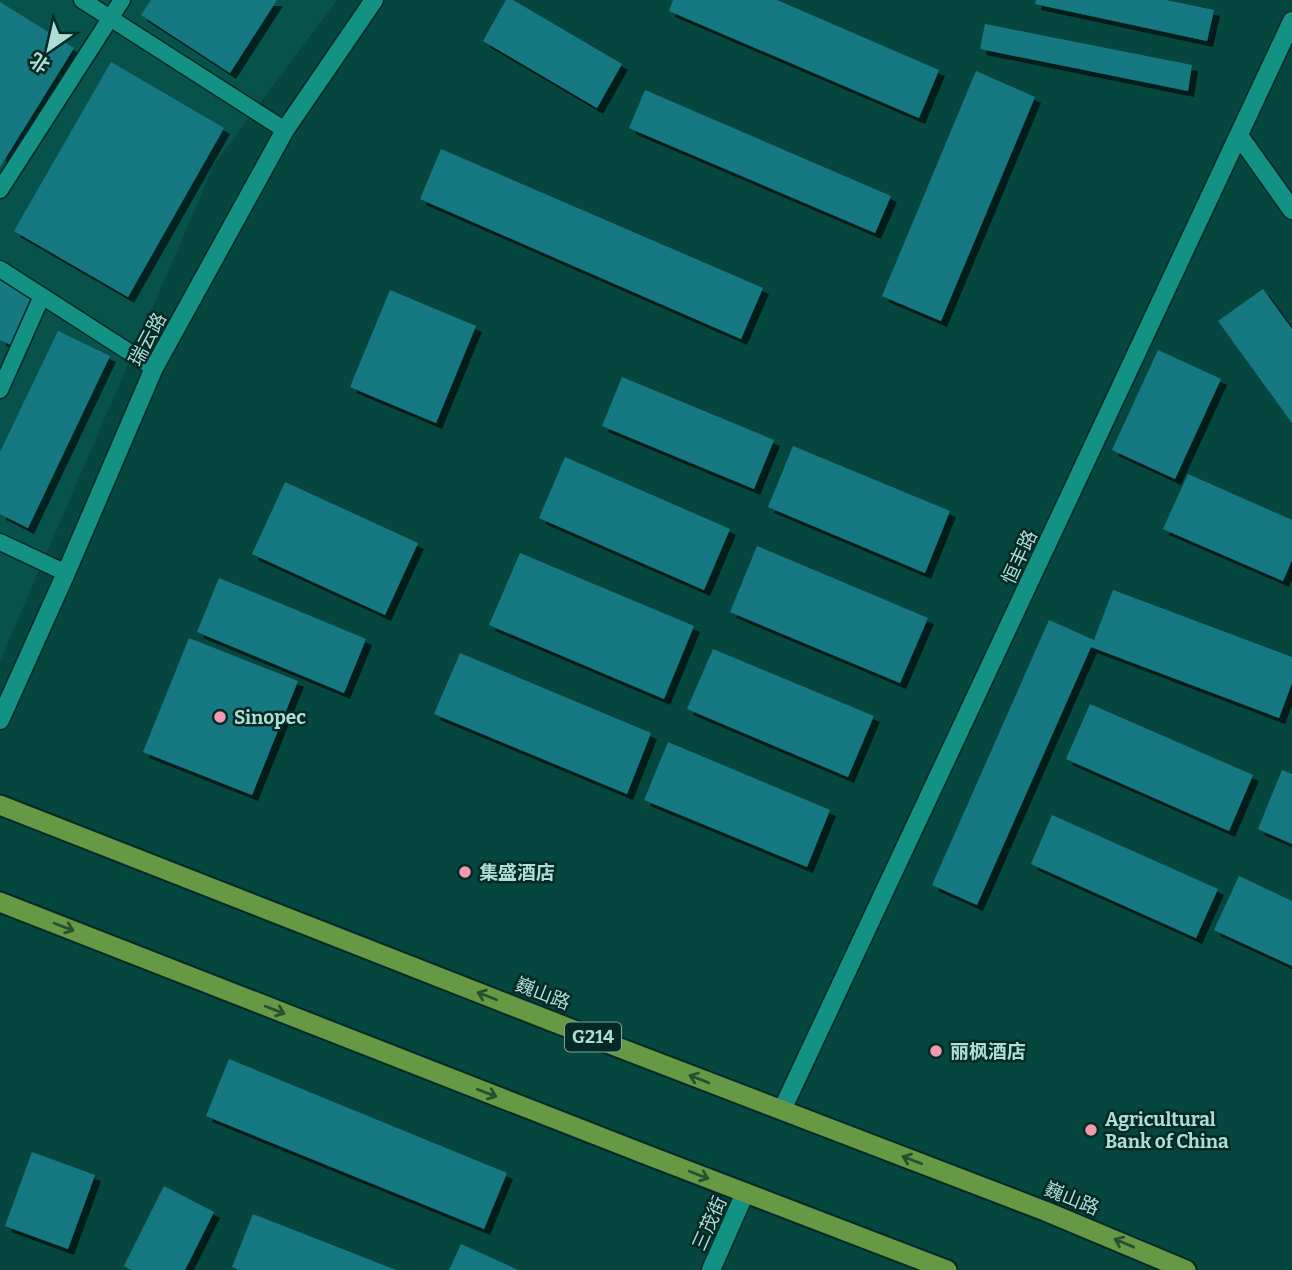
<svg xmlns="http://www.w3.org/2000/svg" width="1292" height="1270" font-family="Bitter,'Noto Sans SC',serif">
	<defs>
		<filter id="shadow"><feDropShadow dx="6" dy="6" stdDeviation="0" flood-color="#0009"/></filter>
	</defs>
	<rect width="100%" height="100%" fill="#05463f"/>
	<path fill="#07534c" d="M0 0H337L214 165 0 661Z"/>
	<path fill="#197982" filter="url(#shadow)" d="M151 0H277L230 73 141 15Z
		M506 0H513L622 64 597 108 483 41Z
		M673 0H777L939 70 919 118 669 11Z
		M1036 0H1166L1214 10 1207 41 1035 4Z
		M0 2 74 48 0 167Z
		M985 24 1192 65 1188 91 980 49Z
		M111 62 224 128 128 297 14 231Z
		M976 71 1035 97 941 321 882 296Z
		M645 90 891 196 875 233 629 128Z
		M441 149 763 288 741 339 420 199Z
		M0 278 38 295 15 347 0 340Z
		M1263 289 1292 329V423L1218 321Z
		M390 290 476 326 436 423 350 387Z
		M58 331 110 356 28 528 0 514V452Z
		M1158 350 1221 379 1175 479 1112 450Z
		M622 377 774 440 754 489 602 426Z
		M793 446 950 511 925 573 768 507Z
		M565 457 730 529 704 590 539 518Z
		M1188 474 1292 520V560L1283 581 1163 529Z
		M285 482 418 543 385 615 252 554Z
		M757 546 928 618 900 683 730 612Z
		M520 553 694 626 664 699 489 625Z
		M219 578 366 639 344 693 197 632Z
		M1113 590 1292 657V683L1279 718 1091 647 977 905 932 885 1049 620 1094 640Z
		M189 638 298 681 252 795 143 752Z
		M713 649 874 716 848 777 687 709Z
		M460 653 651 733 627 794 434 714Z
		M1090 704 1253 775 1229 831 1066 759Z
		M668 742 830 810 807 867 644 800Z
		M1282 770 1292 774V844L1258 829Z
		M1052 815 1218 889 1196 938 1031 864Z
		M1239 876 1292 901V966L1214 930Z
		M229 1059 507 1173 484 1229 206 1116Z
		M32 1152 95 1175 68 1249 5 1226Z
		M164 1186 214 1212 185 1270H131L124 1266Z
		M253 1214 396 1270H239L232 1267Z
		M461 1244 518 1270H449Z"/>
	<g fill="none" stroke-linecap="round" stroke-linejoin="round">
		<defs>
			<path id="service" d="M82 0 285 130
				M0 190 122 0
				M0 269 154 368
				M0 390 42 296
				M0 542 66 573"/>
			<path id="tertiary" d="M1240 137 1292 210
				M0 720 66 573 154 368 285 130 374 0
				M782 1110 1292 21
				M711 1270 745 1193"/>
			<path id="trunk" d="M0 805 607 1043 1045 1211 1186 1270
				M0 902 647 1155 947 1270"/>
		</defs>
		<use href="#service" stroke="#052925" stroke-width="19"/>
		<use href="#tertiary" stroke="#052925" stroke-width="21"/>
		<use href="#trunk" stroke="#052925" stroke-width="23"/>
		<use href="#service" stroke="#149185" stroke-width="16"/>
		<use href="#tertiary" stroke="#149185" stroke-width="18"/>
		<use href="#trunk" stroke="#679944" stroke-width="19"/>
	</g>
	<defs><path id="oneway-shaft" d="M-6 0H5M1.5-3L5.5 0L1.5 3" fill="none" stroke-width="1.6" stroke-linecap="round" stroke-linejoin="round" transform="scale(1.75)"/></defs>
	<g stroke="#275030">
		<use href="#oneway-shaft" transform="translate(64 927) rotate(21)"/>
		<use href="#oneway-shaft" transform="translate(487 996) rotate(-159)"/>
		<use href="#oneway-shaft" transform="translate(275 1010) rotate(21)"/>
		<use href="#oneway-shaft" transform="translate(699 1079) rotate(-159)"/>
		<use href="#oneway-shaft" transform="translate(487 1093) rotate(21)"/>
		<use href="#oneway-shaft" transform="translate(912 1160) rotate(-159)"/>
		<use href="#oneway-shaft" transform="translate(699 1175) rotate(21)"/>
		<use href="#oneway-shaft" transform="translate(1124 1243) rotate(-157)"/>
	</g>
	<g fill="#f29aaf" stroke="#052925" stroke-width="2.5">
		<circle cx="220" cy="717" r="7"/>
		<circle cx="465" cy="872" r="7"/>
		<circle cx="936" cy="1051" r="7"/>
		<circle cx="1091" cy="1130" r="7"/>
	</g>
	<g text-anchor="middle" stroke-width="5" stroke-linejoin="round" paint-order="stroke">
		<rect fill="#052925" stroke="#7ba7a1" stroke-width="2" x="565" y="1022.5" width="56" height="29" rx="5"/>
		<g font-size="18" font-weight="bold" fill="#aeddd6">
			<text x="593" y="1043">G214</text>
		</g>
		<g font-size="19" fill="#aeddd6" stroke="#052925">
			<text transform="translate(147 339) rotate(-62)" y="7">瑞云路</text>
			<text transform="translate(1019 557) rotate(-65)" y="7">恒丰路</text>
			<text transform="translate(543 993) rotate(21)" y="7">巍山路</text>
			<text transform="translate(1072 1198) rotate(22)" y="7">巍山路</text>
			<text transform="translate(709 1223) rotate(-66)" y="7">三茂街</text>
		</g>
		<g font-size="19" font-weight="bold" fill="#aeddd6" stroke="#052925" text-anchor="start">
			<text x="234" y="724">Sinopec</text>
			<text x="479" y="879">集盛酒店</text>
			<text x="950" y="1058">丽枫酒店</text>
			<text x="1105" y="1126">Agricultural<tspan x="1105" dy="22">Bank of China</tspan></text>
		</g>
	</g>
	<g transform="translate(49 49) rotate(214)" stroke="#052925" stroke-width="5" paint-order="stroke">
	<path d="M0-5L12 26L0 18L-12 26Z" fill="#aeddd6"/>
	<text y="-10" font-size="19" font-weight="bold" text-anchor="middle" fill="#aeddd6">北</text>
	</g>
</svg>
